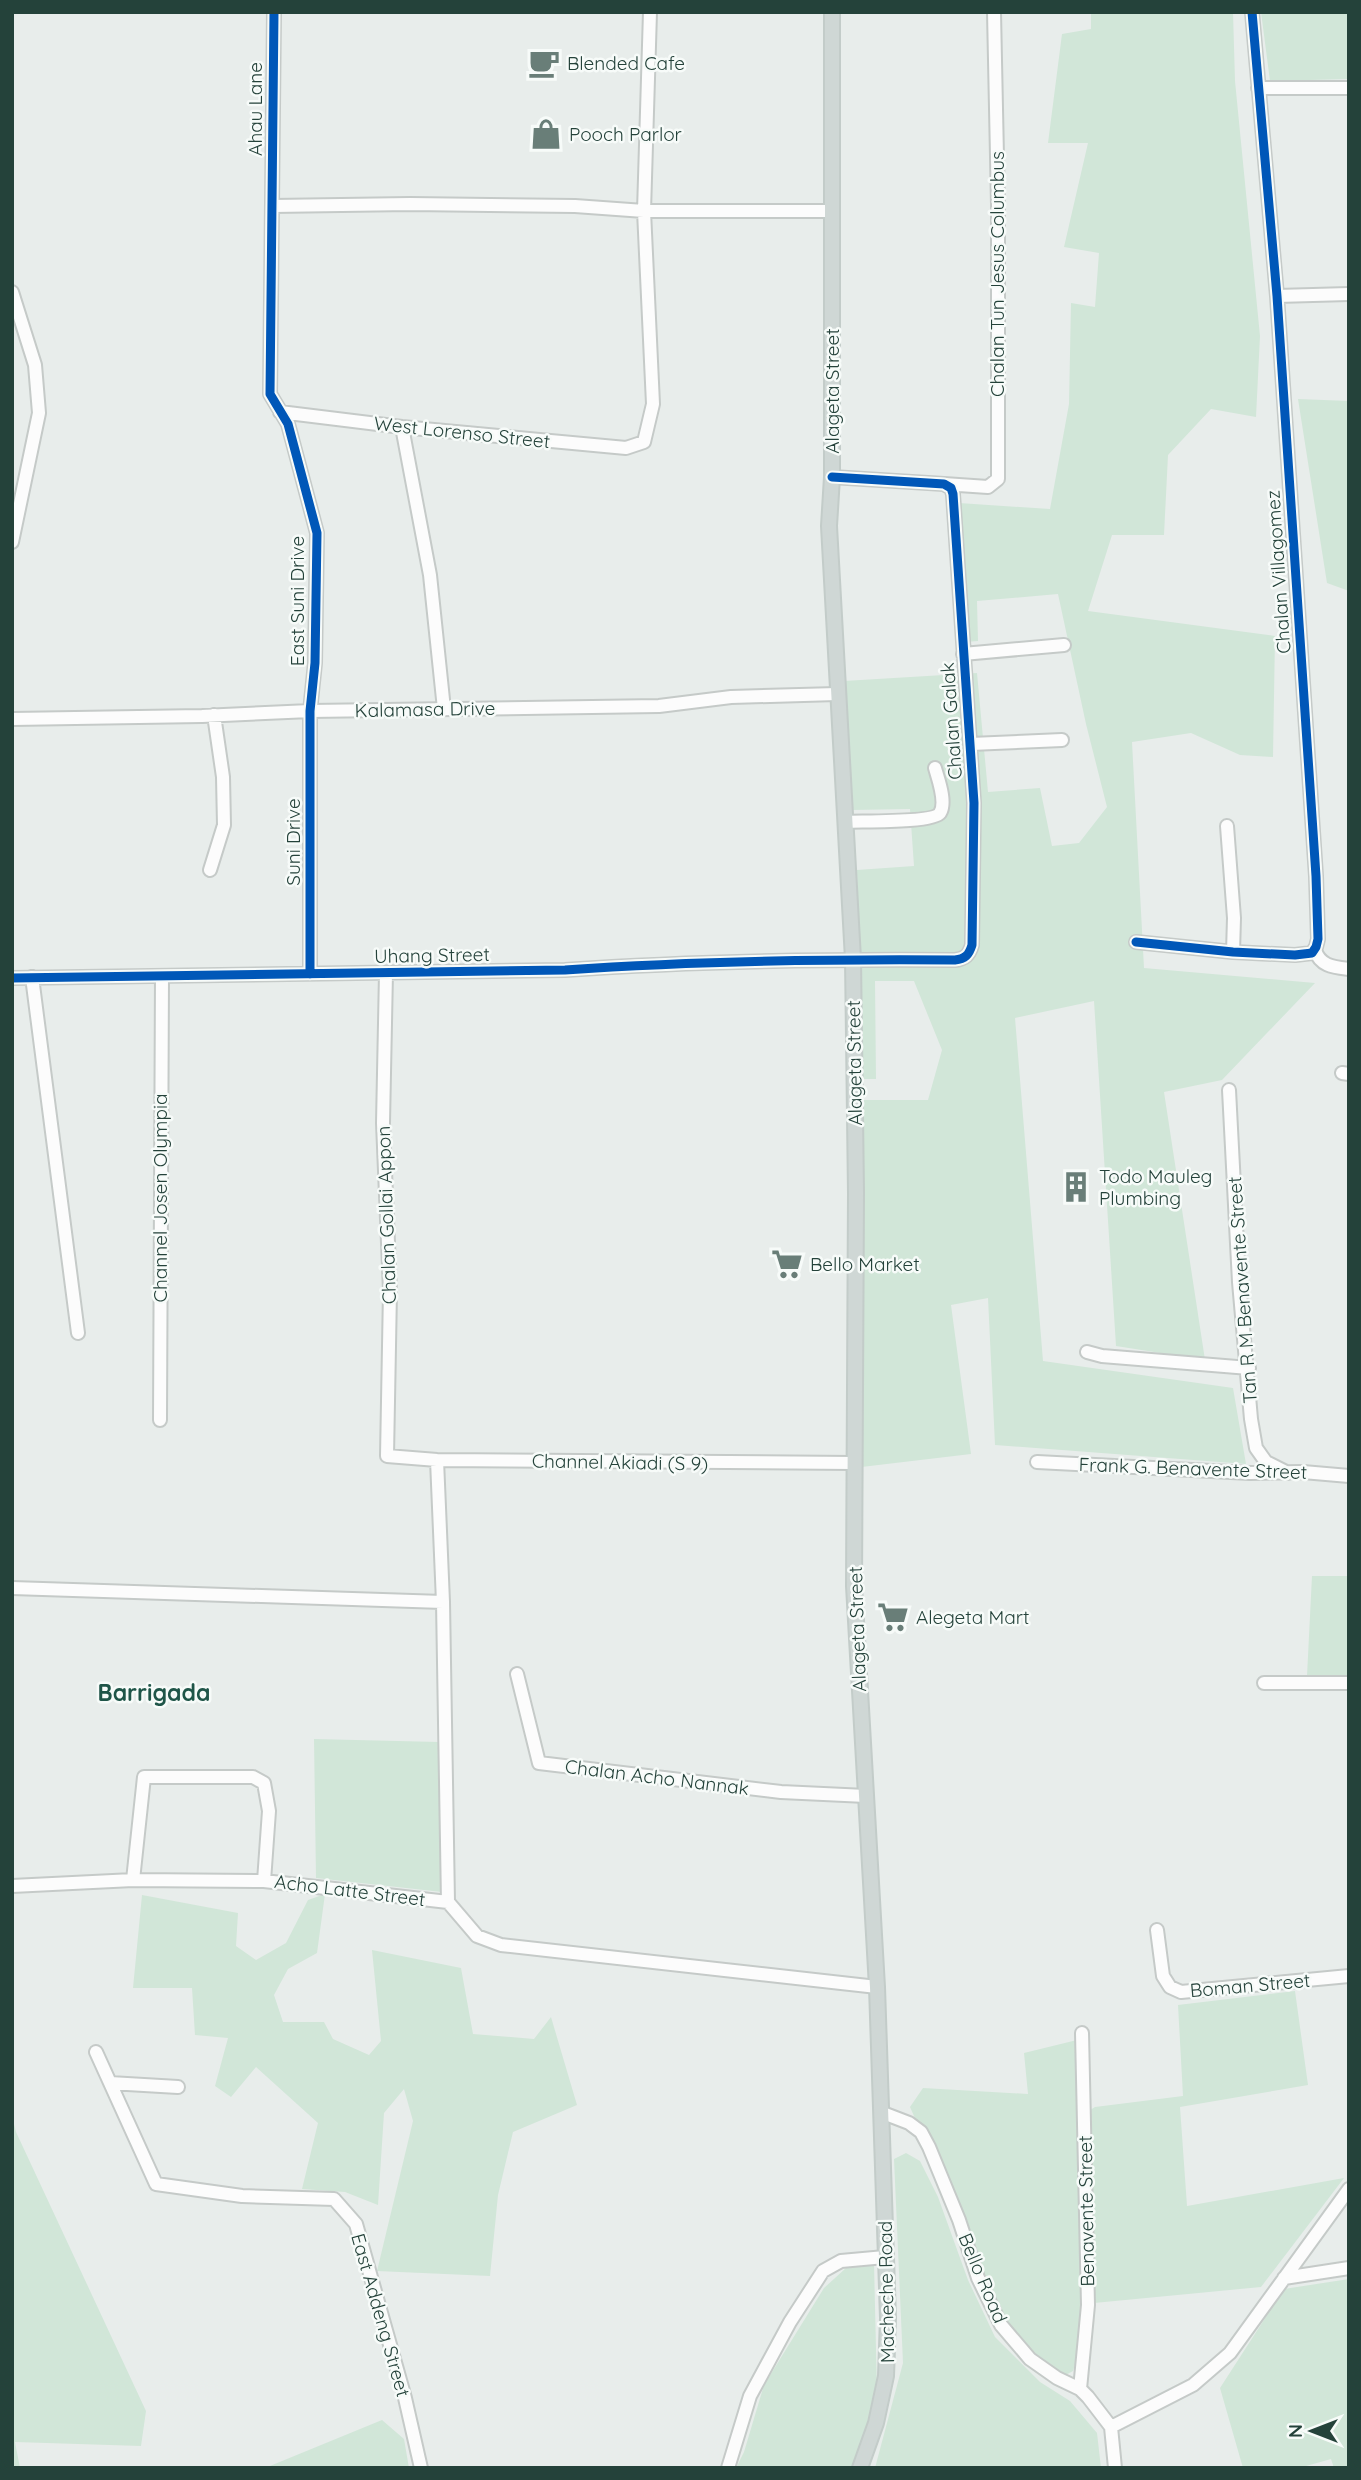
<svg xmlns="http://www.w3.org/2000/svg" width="1361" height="2480" font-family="Quicksand,sans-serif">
	<rect width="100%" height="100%" fill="#e8edeb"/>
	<path fill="#d1e6d8" d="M1091 12H1233L1235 81 1260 336 1256 417 1211 409 1168 455 1164 535H1112L1088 611 1275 636 1273 757 1240 755 1191 733 1132 742 1144 968 1315 983 1222 1080 1164 1092 1205 1360 1116 1346 1094 1001 1015 1018 1043 1361 1233 1388 1246 1464 995 1445 988 1298 951 1305 971 1454 853 1468 857 1100H928L942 1050 914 981H875L876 1079H862L857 870 914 866 910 809 851 810 844 681 977 673 988 792 1040 788 1052 846 1079 843 1107 807 1086 724 1058 594 977 601 978 641 965 642 959 503 1050 509 1069 404 1071 303 1095 307 1099 253 1064 247 1088 143H1048L1062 34 1091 29Z
		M1261 12H1349V79L1270 81Z
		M1298 399 1349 401V591L1327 583Z
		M1312 1576H1349V1676H1307Z
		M314 1739 439 1742 442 1892 316 1878Z
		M325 1894 317 1953 288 1969 274 1995 283 2022H324L333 2039 369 2055 381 2041 372 1950 461 1968 473 2034 534 2039 551 2017 577 2105 513 2132 498 2195 490 2276 377 2271 413 2121 404 2089 384 2113 378 2205 345 2192 302 2189 318 2123 256 2067 231 2097 215 2086 228 2038 195 2035 192 1988H133L142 1895 238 1913 236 1946 256 1960 286 1943 308 1900Z
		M1295 1991 1308 2085 1180 2107 1187 2206 1344 2178 1261 2287 1094 2303 1087 2112 1095 2107 1183 2096 1178 2005Z
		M1077 2040 1085 2272 1080 2348 1073 2371 1062 2377 1041 2367 1001 2325 992 2292 910 2107 923 2088 1028 2094 1024 2053Z
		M12 2116 16 2132 146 2411 141 2446 15 2442 20 2468H12Z
		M906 2153 920 2161 938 2197 968 2280 995 2337 1040 2382 1070 2401 1097 2433 1101 2468H875L903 2363 894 2159Z
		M874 2263 877 2392 853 2468H736L744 2452 764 2385 824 2288 846 2268Z
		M1349 2279V2468H1334L1331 2459 1299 2468H1243L1220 2388 1284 2289Z
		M382 2420 404 2439 409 2468H265Z"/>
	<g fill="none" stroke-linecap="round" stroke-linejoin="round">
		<defs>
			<path id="minor" d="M274 12 270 394 288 424 317 533 315 663 310 711V974
				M1258 88H1349
				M273 206 410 204 575 206 644 211H832
				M12 292 35 365 39 413 12 542
				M1277 296 1349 294
				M280 412 402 427 626 448 644 442 653 404 644 211 650 12
				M402 427 430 575 444 709
				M944 484 988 487 998 479V205L994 12
				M963 654 1064 645
				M12 719 202 716 310 711 659 706 731 697 837 694
				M971 744 1062 740
				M845 822C861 821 933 823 940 813 947 802 938 779 935 768
				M1227 826 1234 918 1233 952
				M210 870 224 825 223 777 214 715
				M1136 942 1233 952 1295 955 1312 953 1316 947 1318 939 1316 876 1277 296 1252 12
				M1315 950C1320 966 1333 967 1349 969
				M386 973 383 1123 390 1291 387 1456 437 1460 853 1463
				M32 977 78 1333
				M12 978 565 970C695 961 825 959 955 960 965 959 969 955 972 945L974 803 953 494 951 488 944 484 832 477
				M1342 1073 1349 1074
				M1229 1090 1239 1282 1251 1419 1256 1448 1266 1462 1288 1473
				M1087 1352 1102 1356 1249 1368
				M160 1420 162 976
				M437 1460 443 1602 448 1902
				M1037 1462 1250 1473 1303 1472 1349 1476
				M12 1588 443 1602
				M517 1674 539 1763 781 1792 866 1796
				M1264 1683H1349
				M133 1880 144 1777H253L264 1783 269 1811 264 1881
				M12 1886 133 1880 264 1881 448 1902 477 1936 501 1945 877 1987
				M1157 1930 1163 1976 1170 1987 1181 1992 1349 1976
				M96 2052 156 2184 242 2196 334 2199 356 2224 405 2398 421 2468
				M110 2083 178 2087
				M883 2113 909 2123 921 2132 929 2147 959 2220 978 2278 1001 2325 1030 2359 1057 2378 1080 2389 1088 2397 1111 2427 1115 2468
				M1284 2278 1349 2268
				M1080 2389 1088 2305 1082 2033
				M1111 2427 1193 2385 1230 2353 1349 2189
				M728 2468 750 2396 790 2322 823 2271 841 2261 885 2257"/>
			<path id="major" d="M832 12V477L829 526 853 959 856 1193 854 1586 877 1987 888 2318 886 2376 876 2423 860 2468"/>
		</defs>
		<use href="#minor" stroke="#c5cac8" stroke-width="16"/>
		<use href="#major" stroke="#c3ccc9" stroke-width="18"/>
		<use href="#minor" stroke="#fcfcfc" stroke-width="12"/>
		<use href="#major" stroke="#cfd7d5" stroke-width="14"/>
		<defs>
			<path id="cycleway" d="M274 12 270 394 288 424 317 533 315 663 310 711V974
				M1136 942 1233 952 1295 955 1312 953 1316 947 1318 939 1316 876 1277 296 1252 12
				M12 978 565 970C695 961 825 959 955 960 965 959 969 955 972 945L974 803 953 494 951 488 944 484 832 477"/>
		</defs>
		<use href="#cycleway" stroke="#f7fbf9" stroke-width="13"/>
		<use href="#cycleway" stroke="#0057b8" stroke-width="9"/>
	</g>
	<defs>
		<symbol id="cafe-bare" viewBox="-9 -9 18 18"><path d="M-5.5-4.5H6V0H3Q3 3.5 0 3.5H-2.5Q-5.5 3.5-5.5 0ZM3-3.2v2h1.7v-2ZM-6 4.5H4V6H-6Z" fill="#697e78" stroke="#f7fbf9" stroke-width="2.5" paint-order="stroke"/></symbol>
		<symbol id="shop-bare" viewBox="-9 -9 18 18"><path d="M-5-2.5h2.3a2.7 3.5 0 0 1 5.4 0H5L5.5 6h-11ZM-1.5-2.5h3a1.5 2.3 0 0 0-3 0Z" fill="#697e78" stroke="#f7fbf9" stroke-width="2.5" paint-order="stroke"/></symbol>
		<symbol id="building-bare" viewBox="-9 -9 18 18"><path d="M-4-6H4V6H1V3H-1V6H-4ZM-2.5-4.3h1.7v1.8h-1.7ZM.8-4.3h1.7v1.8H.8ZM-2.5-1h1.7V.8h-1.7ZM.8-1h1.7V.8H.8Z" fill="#697e78" stroke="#f7fbf9" stroke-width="2.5" paint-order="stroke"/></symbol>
		<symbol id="supermarket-bare" viewBox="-9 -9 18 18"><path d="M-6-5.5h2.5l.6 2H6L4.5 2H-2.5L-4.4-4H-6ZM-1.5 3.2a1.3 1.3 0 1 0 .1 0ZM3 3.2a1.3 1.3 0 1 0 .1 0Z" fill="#697e78" stroke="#f7fbf9" stroke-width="2.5" paint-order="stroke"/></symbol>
	</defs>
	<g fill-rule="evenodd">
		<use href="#cafe-bare" x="522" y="41" width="44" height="44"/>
		<use href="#shop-bare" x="524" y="112" width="44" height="44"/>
		<use href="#building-bare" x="1054" y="1165" width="44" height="44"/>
		<use href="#supermarket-bare" x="765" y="1242" width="44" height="44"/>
		<use href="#supermarket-bare" x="871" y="1595" width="44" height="44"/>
	</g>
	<g text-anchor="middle" stroke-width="5" stroke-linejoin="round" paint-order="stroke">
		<g font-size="19" fill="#24423a" stroke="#f7fbf9" text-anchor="start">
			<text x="567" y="70">Blended Cafe</text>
			<text x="569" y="141">Pooch Parlor</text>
			<text x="1099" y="1183">Todo Mauleg<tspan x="1099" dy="22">Plumbing</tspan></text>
			<text x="810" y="1271">Bello Market</text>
			<text x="916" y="1624">Alegeta Mart</text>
		</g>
		<g font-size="19" fill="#24423a" stroke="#f7fbf9">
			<text transform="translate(255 109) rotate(-90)" y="7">Ahau Lane</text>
			<text transform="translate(997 274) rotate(-90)" y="7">Chalan Tun Jesus Columbus</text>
			<text transform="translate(832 391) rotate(-90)" y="7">Alageta Street</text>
			<text transform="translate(462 432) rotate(6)" y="7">West Lorenso Street</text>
			<text transform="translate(1278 572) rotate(-94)" y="7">Chalan Villagomez</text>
			<text transform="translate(297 601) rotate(-90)" y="7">East Suni Drive</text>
			<text transform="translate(425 709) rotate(-1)" y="7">Kalamasa Drive</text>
			<text transform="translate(951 721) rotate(-94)" y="7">Chalan Galak</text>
			<text transform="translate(293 842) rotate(-90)" y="7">Suni Drive</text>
			<text transform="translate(432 955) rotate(-1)" y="7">Uhang Street</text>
			<text transform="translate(854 1063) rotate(-91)" y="7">Alageta Street</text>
			<text transform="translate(160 1198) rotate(-90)" y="7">Channel Josen Olympia</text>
			<text transform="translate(386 1215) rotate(-92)" y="7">Chalan Gollai Appon</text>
			<text transform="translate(1242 1290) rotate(-94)" y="7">Tan R M Benavente Street</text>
			<text transform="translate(620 1462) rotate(1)" y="7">Channel Akiadi (S 9)</text>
			<text transform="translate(1193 1468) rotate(2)" y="7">Frank G. Benavente Street</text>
			<text transform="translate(857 1629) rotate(-92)" y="7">Alageta Street</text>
			<text transform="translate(657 1777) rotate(7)" y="7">Chalan Acho Nannak</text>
			<text transform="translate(350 1890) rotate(7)" y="7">Acho Latte Street</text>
			<text transform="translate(1250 1985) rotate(-5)" y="7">Boman Street</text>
			<text transform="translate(1086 2211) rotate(-91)" y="7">Benavente Street</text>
			<text transform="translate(983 2278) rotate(67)" y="7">Bello Road</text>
			<text transform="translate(886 2292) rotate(-91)" y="7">Macheche Road</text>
			<text transform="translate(381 2315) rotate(74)" y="7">East Addeng Street</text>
		</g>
		<g font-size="23" font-weight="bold" fill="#1f5548" stroke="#f7fbf9">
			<text x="154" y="1701">Barrigada</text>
		</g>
	</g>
	<rect width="1361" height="2480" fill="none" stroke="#24423a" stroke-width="28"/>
	<g transform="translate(1312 2431) rotate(270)" stroke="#f7fbf9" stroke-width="5" paint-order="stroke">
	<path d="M0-5L12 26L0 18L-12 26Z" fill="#24423a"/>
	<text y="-10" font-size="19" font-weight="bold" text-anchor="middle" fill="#24423a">N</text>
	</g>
</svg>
